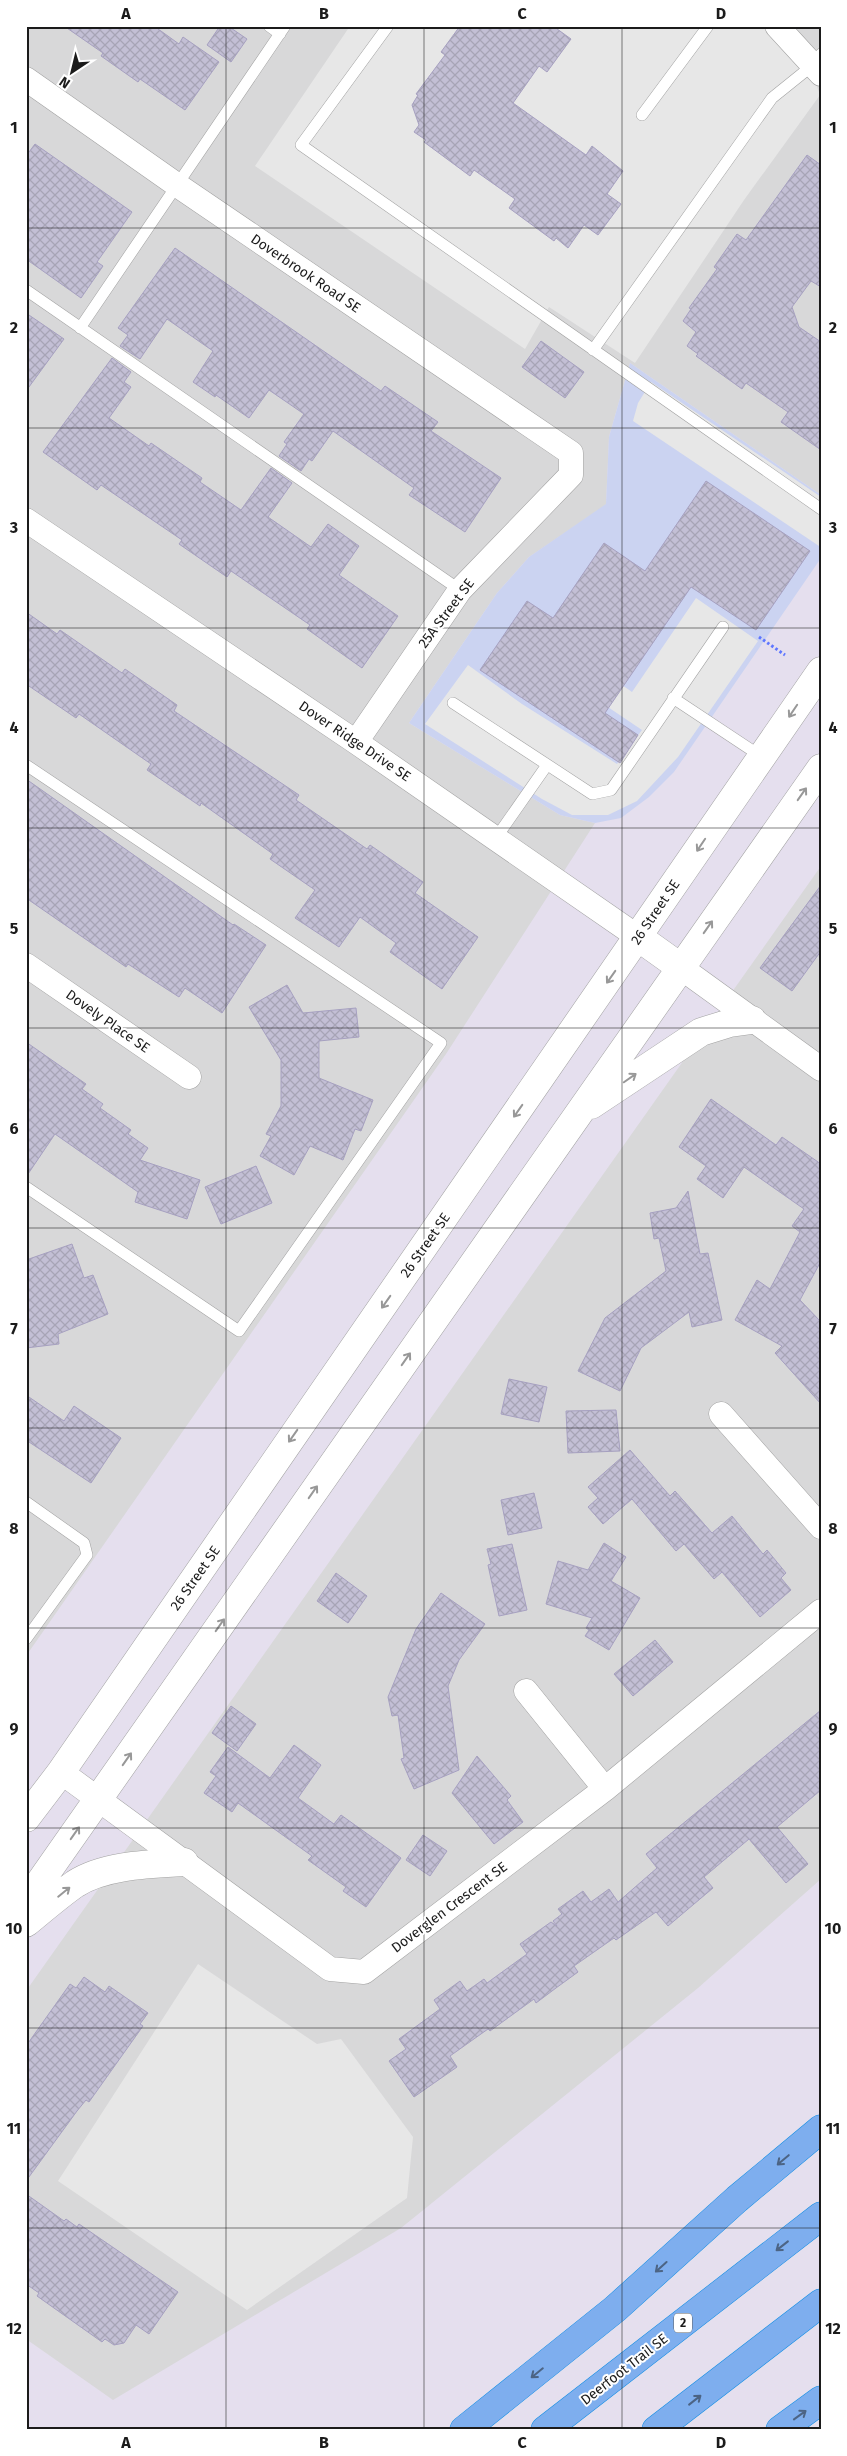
<svg xmlns="http://www.w3.org/2000/svg" width="847" height="2456" font-family="'Fira Sans',sans-serif">
	<defs>
		<pattern id="building-cross-hatch" width="8" height="8" patternUnits="userSpaceOnUse" patternTransform="scale(1.25)"><rect width="8" height="8" fill="#c3bfd5"/><path d="M0 0l8 8M0 8l8-8" fill="none" stroke="#a7a4b6"/></pattern>
	</defs>
	<rect width="100%" height="100%" fill="#e5dfee"/>
	<path fill="#d8d8d9" d="M26 26H821V495L630 363 609 437 606 505 529 557 497 593 409 723 560 815 595 823 446 1054 26 1656Z
		M821 866V1879L698 1988 401 2228 113 2400 26 2339V1991Z"/>
	<path fill="#cbd3f1" d="M630 363 821 495V558L674 772 649 797 621 818 595 823 560 815 409 723 497 593 529 557 606 504 609 437Z"/>
	<path fill="#e7e7e7" d="M350 26H796L820 95 744 200 635 363 549 307 525 349 255 166Z
		M651 382 821 497 819 546 633 421 638 403Z
		M696 598 758 641 678 757 637 801 608 815H572L542 799 425 724 468 665 522 704 617 764 642 730 590 695 605 673 632 692Z
		M198 1964 317 2044 341 2039 413 2137 407 2198 247 2310 58 2181Z"/>
	<path fill="url(#building-cross-hatch)" stroke="#a6a0c0" d="M64 26H154L179 44 183 37 219 62 185 110 140 79 138 82 101 56 103 53Z
		M220 26H228L247 39 231 62 207 45Z
		M460 26H553L571 39 547 72 539 66 513 103 586 155 592 146 623 171 607 194 621 204 598 235 584 225 568 248 556 238 554 241 509 208 515 199 474 170 470 176 424 142 426 140 414 132 419 125 412 105 418 95 416 94 445 55 441 52Z
		M35 144 132 212 97 262 103 266 81 298 26 259V156Z
		M807 155 821 165V287L811 281 792 307 799 327 821 342V450L781 422 788 412 746 383 742 389 696 356 698 354 687 346 696 332 683 321 691 309 689 308 717 269 714 267 737 234 746 240Z
		M175 248 381 391 385 386 438 422 431 431 501 478 465 532 409 495 414 488 333 431 312 461 309 459 301 471 279 456 287 444 284 442 304 414 269 390 249 418 216 395 215 397 193 382 213 351 167 319 140 359 120 346 128 335 118 328Z
		M26 313 64 339 26 391Z
		M541 341 584 372 565 398 522 367Z
		M112 358 131 372 124 382 131 387 109 418 149 446 151 443 202 478 200 482 241 510 271 468 292 483 268 517 311 547 328 524 359 546 339 575 398 616 362 668 307 629 310 625 231 571 227 577 179 544 182 540 101 485 97 490 43 452Z
		M706 481 810 551 756 630 691 587 605 713 638 735 620 763 480 670 527 601 553 618 604 543 645 571Z
		M26 612 57 634 60 630 122 673 125 669 177 705 174 711 299 795 296 800 367 849 370 845 423 882 415 893 478 937 442 989 390 952 396 943 360 917 339 947 295 918 315 890 270 859 273 854 201 803 200 806 147 770 151 764 79 714 76 718 26 684Z
		M26 779 233 925 234 924 266 945 222 1013 185 988 179 997 128 964 126 967 26 898Z
		M821 885V951L792 991 760 968Z
		M287 985 303 1013 356 1008 359 1037 319 1041V1078L373 1100 361 1131 355 1129 343 1160 310 1146 294 1175 260 1156 271 1136 266 1134 281 1106V1060L249 1007Z
		M26 1042 86 1084 82 1089 103 1104 100 1108 131 1130 128 1134 148 1148 140 1160 200 1180 187 1219 135 1202 138 1192 55 1134 26 1177Z
		M711 1099 776 1145 782 1137 821 1164V1261L800 1300 821 1322V1404L775 1353 782 1346 735 1320 757 1280 770 1289 800 1232 792 1226 804 1209 744 1167 723 1198 697 1179 706 1166 679 1147Z
		M256 1166 272 1203 221 1224 205 1187Z
		M688 1191 700 1254 708 1253 722 1320 692 1327 689 1312 641 1348 620 1391 578 1371 605 1318 666 1271 659 1238 654 1239 650 1213 676 1208Z
		M72 1244 84 1278 93 1275 108 1314 58 1334 59 1344 26 1348V1260Z
		M509 1379 547 1387 539 1422 501 1414Z
		M26 1395 64 1421 74 1406 121 1438 91 1483 26 1440Z
		M616 1410 620 1451 568 1453 566 1411Z
		M630 1450 670 1496 675 1491 712 1533 732 1516 763 1554 767 1550 786 1573 781 1578 791 1590 760 1617 722 1572 714 1579 684 1544 676 1551 632 1499 603 1524 588 1507 598 1498 588 1487Z
		M534 1493 542 1528 508 1535 501 1500Z
		M604 1543 626 1557 611 1581 640 1598 609 1650 585 1636 589 1630 586 1628 592 1618 546 1604 558 1561 588 1570Z
		M512 1544 527 1610 499 1616 488 1565 491 1564 487 1549Z
		M336 1573 367 1596 348 1623 317 1601Z
		M441 1593 485 1624 459 1660 448 1686 459 1770 414 1789 401 1759 404 1758 398 1715 392 1716 388 1697 416 1629Z
		M655 1640 673 1662 633 1696 614 1674Z
		M231 1706 256 1724 237 1751 212 1733Z
		M821 1710V1790L777 1827 808 1864 786 1883 749 1839 704 1877 713 1888 668 1926 656 1912 616 1940 614 1938 574 1966 578 1972 556 1988 536 2003 534 1999 490 2031 488 2029 450 2056 457 2067 414 2097 389 2061 406 2049 399 2039 440 2009 434 2000 460 1981 467 1991 484 1979 487 1983 527 1954 520 1944 551 1922 557 1926 553 1921 562 1914 558 1909 583 1891 591 1902 609 1889 618 1902 657 1868 646 1854Z
		M294 1745 321 1765 298 1798 334 1824 341 1815 401 1858 366 1907 343 1891 346 1887 308 1860 312 1856 238 1803 232 1812 204 1793 216 1776 210 1772 228 1747 270 1778Z
		M477 1756 511 1796 507 1800 523 1822 494 1844 452 1793Z
		M423 1835 447 1851 430 1876 406 1860Z
		M84 1977 105 1992 109 1986 148 2013 140 2024 143 2026 89 2102 86 2100 77 2111 26 2181V2046L70 1984 76 1988Z
		M26 2194 64 2221 66 2219 77 2227 79 2224 178 2292 149 2334 136 2325 124 2343 114 2345 105 2339 102 2342 37 2296 39 2293 26 2284Z"/>
	<g fill="none" stroke-linecap="round" stroke-linejoin="round">
		<defs>
			<path id="service" d="M269 26 280 34
				M388 26 301 145 821 509
				M642 115 708 26
				M26 290 460 590
				M80 328 285 26
				M593 350 772 98 813 65 821 54
				M673 698 762 757
				M453 703 592 794 611 790 723 627
				M26 765 441 1043 239 1331 26 1187
				M496 838 547 765
				M26 1502 84 1543 87 1555 26 1639"/>
			<path id="minor" d="M777 26 821 74
				M26 79 177 185 571 453V475L460 590 356 742
				M26 520 356 742 638 937
				M26 965 189 1077
				M680 967 821 1069
				M721 1414 821 1527
				M526 1691 605 1789
				M61 1772 330 1969 364 1972 605 1789 821 1611"/>
			<path id="tertiary" d="M638 937 680 967
				M591 1105 701 1032 730 1023 752 1020
				M26 1818 61 1772 821 671
				M26 1902 821 768
				M26 1923C42 1910 58 1896 75 1884 104 1865 150 1864 184 1862"/>
			<path id="motorway" d="M464 2430 615 2309 737 2199 821 2129
				M545 2430 821 2216
				M656 2430 821 2303
				M780 2430 821 2400"/>
		</defs>
		<use href="#service" stroke="#a2a2a2" stroke-width="12"/>
		<use href="#minor" stroke="#a2a2a2" stroke-width="25"/>
		<use href="#tertiary" stroke="#a2a2a2" stroke-width="29"/>
		<use href="#motorway" stroke="#148fe4" stroke-width="29"/>
		<path stroke="#5e76ff" stroke-width="3" stroke-dasharray="2.5 2.5" stroke-linecap="butt" d="M759 637 785 655"/>
		<use href="#service" stroke="#fff" stroke-width="11"/>
		<use href="#minor" stroke="#fff" stroke-width="24"/>
		<use href="#tertiary" stroke="#fff" stroke-width="28"/>
		<use href="#motorway" stroke="#7eaeee" stroke-width="28"/>
	</g>
	<defs><path id="oneway-shaft" d="M-6 0H5M1.5-3L5.5 0L1.5 3" fill="none" stroke-width="1.6" stroke-linecap="round" stroke-linejoin="round" transform="scale(1.25)"/></defs>
	<g stroke="#989898">
		<use href="#oneway-shaft" transform="translate(793 711) rotate(124)"/>
		<use href="#oneway-shaft" transform="translate(802 794) rotate(-55)"/>
		<use href="#oneway-shaft" transform="translate(701 845) rotate(124)"/>
		<use href="#oneway-shaft" transform="translate(708 927) rotate(-55)"/>
		<use href="#oneway-shaft" transform="translate(611 977) rotate(125)"/>
		<use href="#oneway-shaft" transform="translate(630 1078) rotate(-35)"/>
		<use href="#oneway-shaft" transform="translate(518 1111) rotate(125)"/>
		<use href="#oneway-shaft" transform="translate(386 1302) rotate(125)"/>
		<use href="#oneway-shaft" transform="translate(406 1359) rotate(-55)"/>
		<use href="#oneway-shaft" transform="translate(293 1436) rotate(125)"/>
		<use href="#oneway-shaft" transform="translate(313 1492) rotate(-55)"/>
		<use href="#oneway-shaft" transform="translate(220 1625) rotate(-55)"/>
		<use href="#oneway-shaft" transform="translate(127 1759) rotate(-55)"/>
		<use href="#oneway-shaft" transform="translate(75 1833) rotate(-55)"/>
		<use href="#oneway-shaft" transform="translate(64 1892) rotate(-39)"/>
	</g>
	<g stroke="#4c6484">
		<use href="#oneway-shaft" transform="translate(783 2160) rotate(140)"/>
		<use href="#oneway-shaft" transform="translate(782 2246) rotate(142)"/>
		<use href="#oneway-shaft" transform="translate(661 2267) rotate(138)"/>
		<use href="#oneway-shaft" transform="translate(537 2373) rotate(141)"/>
		<use href="#oneway-shaft" transform="translate(695 2400) rotate(-38)"/>
		<use href="#oneway-shaft" transform="translate(800 2415) rotate(-36)"/>
	</g>
	<path fill="none" stroke="#1b1b1b" stroke-width="1" stroke-opacity="0.55" d="M226 26V2430M424 26V2430M622 26V2430M26 228H821M26 428H821M26 628H821M26 828H821M26 1028H821M26 1228H821M26 1428H821M26 1628H821M26 1828H821M26 2028H821M26 2228H821"/>
	<g text-anchor="middle" stroke-width="4" stroke-linejoin="round" paint-order="stroke">
		<rect fill="#fff" stroke="#5f5f5f" stroke-width="1" x="674" y="2313.5" width="18" height="19" rx="4"/>
		<g font-size="12" font-weight="bold" fill="#1b1b1b">
			<text x="683" y="2327">2</text>
		</g>
		<g font-size="14" fill="#1b1b1b" stroke="#fff">
			<text transform="translate(306 273) rotate(34)" y="5">Doverbrook Road SE</text>
			<text transform="translate(446 613) rotate(-53)" y="5">25A Street SE</text>
			<text transform="translate(355 741) rotate(34)" y="5">Dover Ridge Drive SE</text>
			<text transform="translate(655 912) rotate(-56)" y="5">26 Street SE</text>
			<text transform="translate(108 1021) rotate(35)" y="5">Dovely Place SE</text>
			<text transform="translate(425 1245) rotate(-55)" y="5">26 Street SE</text>
			<text transform="translate(195 1578) rotate(-55)" y="5">26 Street SE</text>
			<text transform="translate(449 1907) rotate(-37)" y="5">Doverglen Crescent SE</text>
			<text transform="translate(624 2369) rotate(-38)" y="5">Deerfoot Trail SE</text>
		</g>
	</g>
	<rect width="847" height="2456" fill="none" stroke="#ffffff" stroke-width="55"/>
	<g transform="translate(72 72) rotate(215)" stroke="#ffffff" stroke-width="4" paint-order="stroke">
	<path d="M0-4L9 19L0 12L-9 19Z" fill="#1b1b1b"/>
	<text y="-8" font-size="14" font-weight="bold" text-anchor="middle" fill="#1b1b1b">N</text>
	</g>
	<rect x="28" y="28" width="792" height="2400" fill="none" stroke="#1b1b1b" stroke-width="2"/>
	<g font-size="16" text-anchor="middle" font-weight="bold" fill="#1b1b1b">
		<text x="126" y="19">A</text>
		<text x="324" y="19">B</text>
		<text x="522" y="19">C</text>
		<text x="721" y="19">D</text>
		<text x="14" y="133">1</text>
		<text x="833" y="133">1</text>
		<text x="14" y="333">2</text>
		<text x="833" y="333">2</text>
		<text x="14" y="533">3</text>
		<text x="833" y="533">3</text>
		<text x="14" y="733">4</text>
		<text x="833" y="733">4</text>
		<text x="14" y="934">5</text>
		<text x="833" y="934">5</text>
		<text x="14" y="1134">6</text>
		<text x="833" y="1134">6</text>
		<text x="14" y="1334">7</text>
		<text x="833" y="1334">7</text>
		<text x="14" y="1534">8</text>
		<text x="833" y="1534">8</text>
		<text x="14" y="1734">9</text>
		<text x="833" y="1734">9</text>
		<text x="14" y="1934">10</text>
		<text x="833" y="1934">10</text>
		<text x="14" y="2134">11</text>
		<text x="833" y="2134">11</text>
		<text x="14" y="2334">12</text>
		<text x="833" y="2334">12</text>
		<text x="126" y="2448">A</text>
		<text x="324" y="2448">B</text>
		<text x="522" y="2448">C</text>
		<text x="721" y="2448">D</text>
	</g>
</svg>
